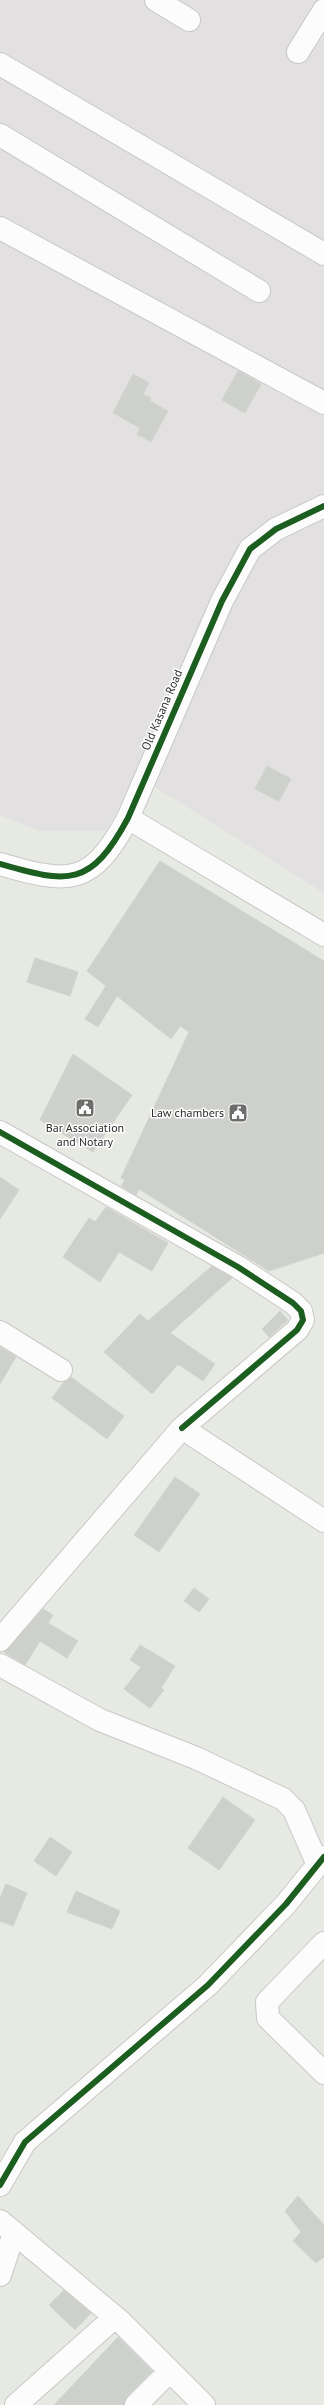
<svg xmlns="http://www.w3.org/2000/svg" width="324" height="2405" font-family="'PT Sans',sans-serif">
	<rect width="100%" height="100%" fill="#e6eae2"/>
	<path fill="#e2e0e0" d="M0 0H324V893L139 777 105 831H39L0 815Z"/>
	<path fill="#ced0cb" stroke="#d1d5ce" d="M238 371 261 384 245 413 222 400Z
		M133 374 149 383 143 394 151 398 150 401 168 411 151 442 137 434 140 428 113 413Z
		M267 766 291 779 279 801 255 789Z
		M160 861 324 961V1253L269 1271 139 1189 136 1195 121 1186 125 1180 121 1178 189 1032 180 1026 171 1039 117 996 98 1027 85 1019 106 986 87 971Z
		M35 958 78 972 70 996 27 982Z
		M73 1054 132 1095 93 1152 40 1120Z
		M0 1177 19 1190 0 1219Z
		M106 1207 168 1243 152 1271 119 1252 100 1282 63 1257 89 1218 95 1222Z
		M212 1266 232 1278 170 1333 215 1364 203 1381 178 1364 152 1394 104 1352 140 1314 148 1321Z
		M280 1311 288 1320 269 1337 262 1329Z
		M0 1347 16 1357 0 1384Z
		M71 1377 124 1416 107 1439 52 1398 64 1382Z
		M175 1477 200 1494 159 1552 134 1535Z
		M194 1588 209 1599 199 1612 184 1601Z
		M43 1609 53 1615 48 1623 78 1641 67 1658 40 1641 25 1665 4 1652Z
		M140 1645 175 1666 161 1688 164 1690 150 1708 124 1689 141 1667 130 1660Z
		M223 1797 255 1820 219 1870 188 1848Z
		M50 1837 72 1852 56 1876 34 1861Z
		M6 1884 27 1893 13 1926 0 1921V1898Z
		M76 1891 120 1911 112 1929 67 1912Z
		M298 2196 324 2225V2257L316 2263 293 2241 301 2232 285 2211Z
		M64 2290 91 2313 75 2330 49 2305Z
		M118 2337 152 2371 127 2396 124 2405H54Z"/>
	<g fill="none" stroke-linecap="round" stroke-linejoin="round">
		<defs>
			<path id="minor" d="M156 0 189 20
				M298 52 324 10
				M0 64 324 254
				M0 135 259 291
				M0 228 324 403
				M128 818 324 935
				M0 864C69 884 91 887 128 818L222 601 250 549 276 529 324 506
				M0 1132 238 1267 293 1303 301 1311 303 1320 297 1330 182 1428
				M0 1332 61 1370
				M0 1640 182 1428 324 1521
				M0 1665 100 1720 196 1758 283 1799 294 1810 318 1865
				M324 1943 267 2002 268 2018 324 2073
				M0 2185 25 2142 208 1985 286 1904 324 1857
				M0 2221 121 2322 204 2405
				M0 2275 14 2233
				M16 2405 115 2317
				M136 2405 170 2371"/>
		</defs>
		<use href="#minor" stroke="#c8c8c7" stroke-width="24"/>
		<use href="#minor" stroke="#fbfcfb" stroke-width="22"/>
		<defs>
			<path id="cycleway" d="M0 864C69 884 91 887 128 818L222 601 250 549 276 529 324 506
				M0 1132 238 1267 293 1303 301 1311 303 1320 297 1330 182 1428
				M0 2185 25 2142 208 1985 286 1904 324 1857"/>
		</defs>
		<use href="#cycleway" stroke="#fff" stroke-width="8"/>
		<use href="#cycleway" stroke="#1b5e20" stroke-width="6"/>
	</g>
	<defs>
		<symbol id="civic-square" viewBox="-11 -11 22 22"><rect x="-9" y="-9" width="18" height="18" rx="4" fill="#6d6e6c" stroke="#fff"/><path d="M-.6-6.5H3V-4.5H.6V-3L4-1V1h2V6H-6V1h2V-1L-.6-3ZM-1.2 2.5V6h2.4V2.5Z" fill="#fff"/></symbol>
	</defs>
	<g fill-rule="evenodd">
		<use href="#civic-square" x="74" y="1097" width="22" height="22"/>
		<use href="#civic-square" x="227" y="1102" width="22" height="22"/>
	</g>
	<g text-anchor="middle" stroke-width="3" stroke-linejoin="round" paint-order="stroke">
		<g font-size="12" fill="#2c2c2c" stroke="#fff">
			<text transform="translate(162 710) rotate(-67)" y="4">Old Kasana Road</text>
		</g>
		<g font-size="12" fill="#2c2c2c" stroke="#fff" text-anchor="end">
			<text x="224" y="1117">Law chambers</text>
			<text x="85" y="1132" text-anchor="middle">Bar Association<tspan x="85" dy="14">and Notary</tspan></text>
		</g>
	</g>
</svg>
